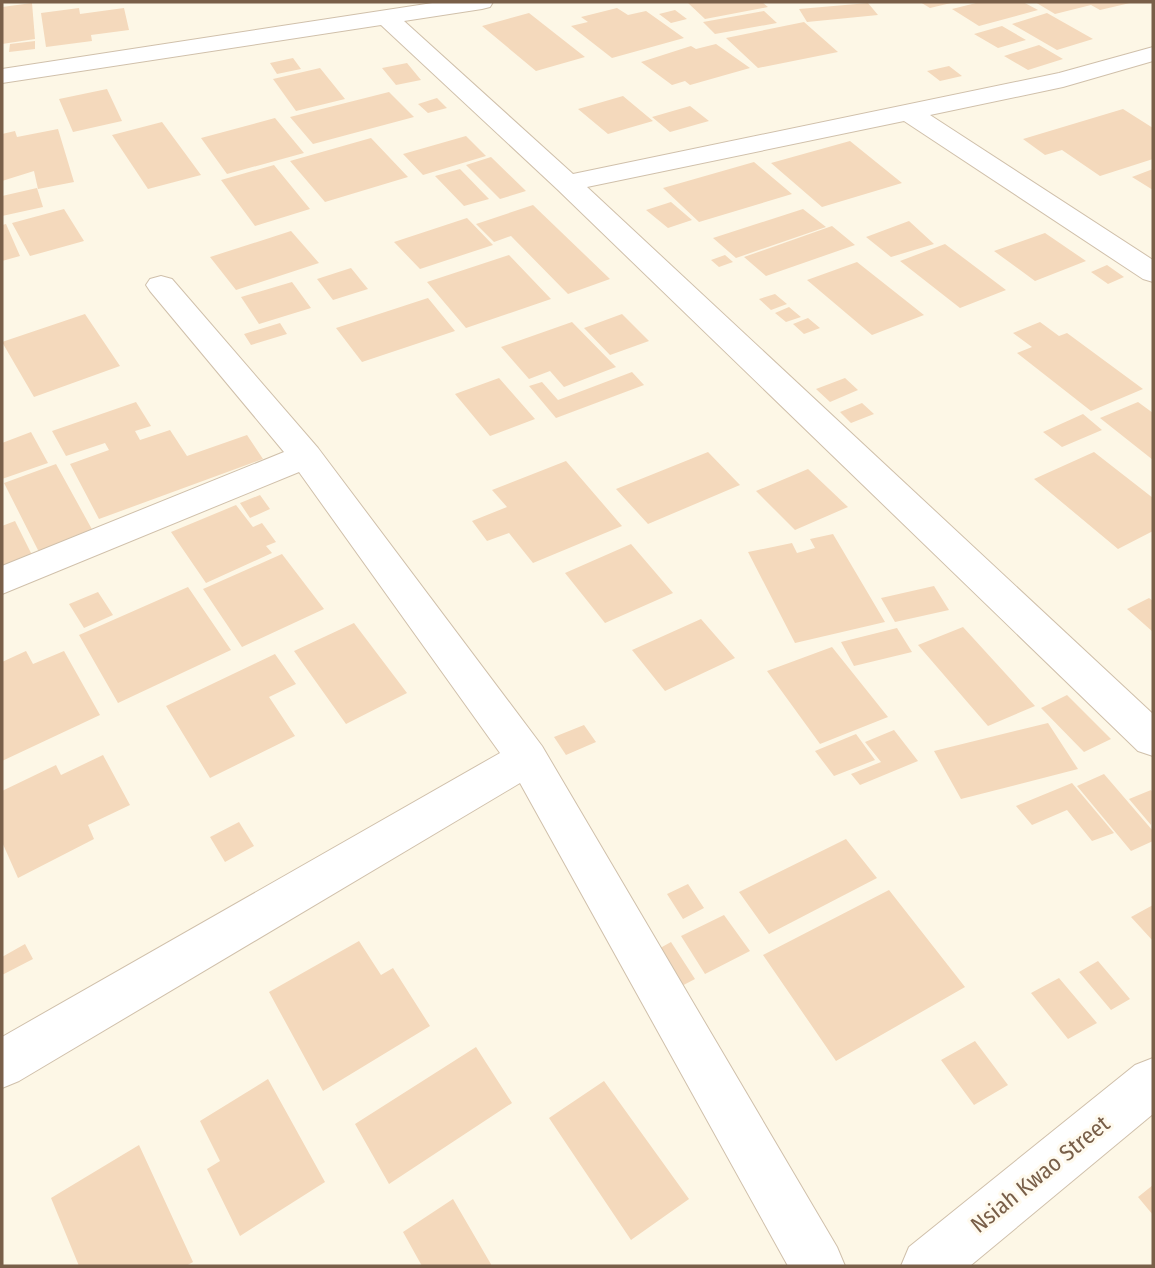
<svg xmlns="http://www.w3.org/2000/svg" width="1155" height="1268" font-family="'Fira Sans Condensed',sans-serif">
	<rect width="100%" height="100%" fill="#fdf7e6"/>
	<path fill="#f4d9bc" d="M687 2H762L768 7 705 19Z
		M920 2H951V3L930 8Z
		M980 2H1023L1038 10 979 26 952 9Z
		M1035 2H1130V3L1100 10 1091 5 1055 14Z
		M32 3 35 39 2 44V7Z
		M868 3 878 15 807 22 799 9Z
		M79 8 80 14 124 8 129 30 91 35 92 41 46 47 41 13Z
		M617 8 628 15 646 11 684 38 612 58 571 26 588 22 581 17Z
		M675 10 687 19 671 23 659 14Z
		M764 11 777 23 715 34 703 22Z
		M529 13 585 57 536 71 482 26Z
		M1047 13 1093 39 1057 50 1012 24Z
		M804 22 838 52 758 68 726 38Z
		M1002 26 1026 40 998 48 974 34Z
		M35 41V49L9 52 10 44Z
		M716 44 750 68 690 85 685 81 672 85 641 62 691 46 696 49Z
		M1039 45 1063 59 1028 70 1004 56Z
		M293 58 301 69 277 74 270 63Z
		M407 63 421 80 396 85 382 68Z
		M949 66 962 76 940 81 927 71Z
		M320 68 345 99 296 111 273 79Z
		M107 89 122 121 73 132 59 99Z
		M389 92 414 117 313 144 290 117Z
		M623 96 653 121 608 134 578 109Z
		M437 98 447 108 428 113 418 104Z
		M690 106 709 121 670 132 652 117Z
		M1123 109 1153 128V159L1100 176 1062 150 1045 155 1023 139Z
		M275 118 304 153 227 174 201 138Z
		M162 122 201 175 148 189 112 135Z
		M58 129 74 182 38 189 34 171 2 181V134L15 131 17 137Z
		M466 136 486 156 423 175 403 154Z
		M371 138 408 177 325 202 290 161Z
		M850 141 902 183 822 207 771 163Z
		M491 157 526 191 500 199 466 165Z
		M754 162 792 194 699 222 663 188Z
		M274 165 310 209 255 226 221 180Z
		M460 169 489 199 464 206 435 176Z
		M1153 169V190L1132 177Z
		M37 188 43 207 2 216V196Z
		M671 202 692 220 668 228 646 210Z
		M533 205 610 279 568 294 511 236 494 242 476 224Z
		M64 209 84 241 30 256 12 223Z
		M803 209 826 227 736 258 713 238Z
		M467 218 493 245 420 269 394 242Z
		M909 221 934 244 891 257 866 237Z
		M6 224 20 256 2 261V225Z
		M832 226 855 245 766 276 744 257Z
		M291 231 319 263 236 290 210 257Z
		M1045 233 1086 261 1035 281 994 251Z
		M945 244 1006 290 960 308 900 261Z
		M509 255 551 299 466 328 427 282Z
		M725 255 733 262 719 267 711 260Z
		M857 262 924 315 872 335 807 280Z
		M1107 265 1124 277 1108 284 1091 272Z
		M351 268 368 289 333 300 317 279Z
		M292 282 311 308 259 324 241 297Z
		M775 294 787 304 771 310 759 299Z
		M428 298 455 331 362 362 336 328Z
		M789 307 801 317 786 322 775 313Z
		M85 314 120 366 34 397 2 342Z
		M622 314 649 341 610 355 584 328Z
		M808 318 820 328 804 334 793 324Z
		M572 322 616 367 564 387 550 371 529 379 501 347Z
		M1040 322 1059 336 1067 333 1143 389 1091 411 1017 353 1032 347 1013 333Z
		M280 323 287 334 251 345 244 334Z
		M632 372 644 385 556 418 529 386 542 382 558 400Z
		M499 378 535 419 490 436 455 394Z
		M845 378 858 390 830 402 816 389Z
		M136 402 151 426 135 431 140 440 170 430 187 456 247 435 263 459 99 519 70 464 109 450 105 443 66 456 52 431Z
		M1138 402 1153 413V460L1100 418Z
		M862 403 874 414 851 423 840 412Z
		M1083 414 1102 430 1062 447 1043 432Z
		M31 432 48 463 2 479V443Z
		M708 452 740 485 648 524 616 489Z
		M1094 452 1153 498V531L1118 549 1034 479Z
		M566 461 622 526 533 563 509 533 487 541 472 521 507 507 492 490Z
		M56 464 94 533 40 554 4 483Z
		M808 469 848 507 795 530 756 491Z
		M260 495 270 509 250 518 240 503Z
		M236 505 253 527 262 523 276 542 266 546 272 553 206 583 171 532Z
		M15 521 33 557 2 569V526Z
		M833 534 885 622 795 643 748 552 792 543 797 553 815 548 810 539Z
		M631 544 673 593 605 623 565 573Z
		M282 554 324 609 242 647 203 589Z
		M934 586 949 610 895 622 881 598Z
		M188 587 231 650 118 703 79 635Z
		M98 592 113 615 84 628 69 604Z
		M1149 598 1153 601V632L1127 609Z
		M701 619 735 658 665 691 632 650Z
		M354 623 407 693 346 724 294 651Z
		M963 627 1035 706 988 726 918 645Z
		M897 628 912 652 854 666 841 642Z
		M832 647 888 717 820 744 767 671Z
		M26 651 33 664 64 651 100 715 2 761V662Z
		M275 654 296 684 269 697 295 736 210 778 166 706Z
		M1067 695 1111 739 1084 752 1041 708Z
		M1048 723 1078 769 961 799 934 751Z
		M584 725 596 742 566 755 554 737Z
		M894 730 918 761 860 785 851 774 881 762 865 742Z
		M856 734 875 760 834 776 815 751Z
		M103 755 130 805 88 825 94 839 18 878 2 842V791L56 765 61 775Z
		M1104 774 1153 831V841L1131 851 1077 786Z
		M1072 783 1114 833 1092 841 1067 810 1032 825 1016 806Z
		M1151 790 1153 793 1151 825 1129 799Z
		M239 822 254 846 225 862 210 837Z
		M846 839 877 878 769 934 739 892Z
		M688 884 704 908 683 919 667 894Z
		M889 890 965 987 836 1061 763 955Z
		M1153 905V941L1131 917Z
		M724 915 750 951 705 974 681 936Z
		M359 941 381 975 393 968 430 1026 323 1091 269 992Z
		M671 942 695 979 676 989 653 952Z
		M25 944 33 959 2 975V957Z
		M1098 961 1130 999 1111 1010 1079 972Z
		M1059 978 1097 1023 1068 1039 1031 993Z
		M975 1041 1008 1085 974 1105 941 1060Z
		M476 1047 512 1103 389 1184 355 1124Z
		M268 1079 325 1182 240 1236 207 1169 220 1161 200 1121Z
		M604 1081 689 1199 631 1240 549 1118Z
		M139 1145 193 1262 186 1266H79L51 1198Z
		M1153 1185V1215L1138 1197Z
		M453 1199 492 1266H422L403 1232Z"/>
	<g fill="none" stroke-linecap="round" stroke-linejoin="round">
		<defs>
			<path id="street" d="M439 2H493L490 7 482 9 404 21 573 174 1059 73 1153 47V61L1063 87 930 115 1153 260V282L1143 279 904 121 587 187 1153 714V756L1138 751 557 189 381 25 2 83V69Z
				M161 276 172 279 318 448 542 746 837 1247 845 1266H788L520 783 19 1081 2 1088V1037L500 753 299 472 2 594V566L284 452 150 291 146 285 150 279Z
				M1153 1058V1114L970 1266H901L909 1247 1135 1065Z"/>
		</defs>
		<use href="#street" stroke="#d0c0ab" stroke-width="2"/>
		<use href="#street" fill="#fff" fill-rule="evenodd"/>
	</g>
	<g text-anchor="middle" stroke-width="6" stroke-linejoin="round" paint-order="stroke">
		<g font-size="23" fill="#795f49" stroke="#fffaee">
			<text transform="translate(1040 1174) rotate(-39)" y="8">Nsiah Kwao Street</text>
		</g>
	</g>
	<rect width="1155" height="1268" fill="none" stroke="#795f49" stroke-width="7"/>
</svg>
